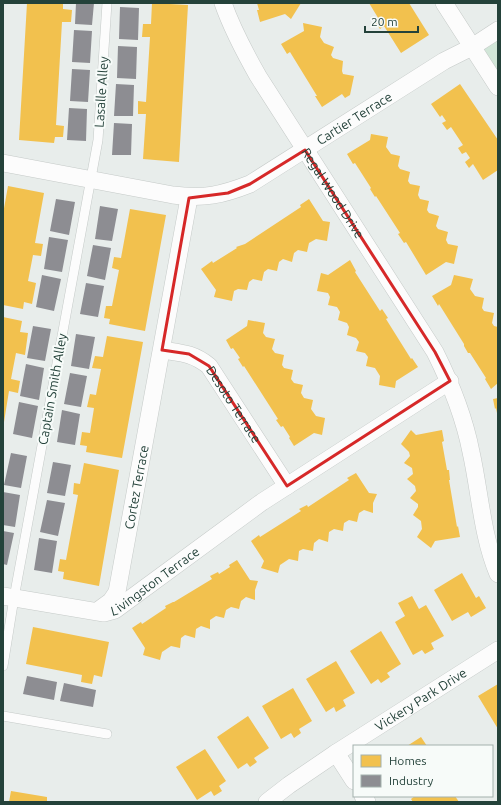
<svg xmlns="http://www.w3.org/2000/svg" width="501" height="805" font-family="Ubuntu,sans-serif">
	<rect width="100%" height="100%" fill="#e8edeb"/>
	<path fill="#d1e6d8" d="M498 30V87L472 47Z"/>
	<path fill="#f2c14e" d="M27 3H63V9L72 10 71 22H62L56 125 64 126 63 137H55L54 143 19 140Z
		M152 3 188 5 179 162 143 159 146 114H138V101L146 102 150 37H142L143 24H151Z
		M257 3H301L291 19 285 14 260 22 257 10H259Z
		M369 3H409L429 35 401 53 384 26 380 29 376 23 380 21Z
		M303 23 322 27 320 37 324 43 334 47 331 55 333 58 343 61 342 71 343 74 354 76 350 95 345 98 342 94 322 107 315 96H317L290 52 287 54 281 44 304 31Z
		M460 84 498 140V170L483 180 473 164 469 168 465 162 470 158 466 152 462 154 458 148 463 145 451 127 447 130 442 123 446 121 442 115 440 117 431 104Z
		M371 134 388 137 386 147 391 154 400 156 398 166 400 169 410 172 408 181 410 184 420 186 418 195 420 199 429 201 427 210 429 213 439 216 436 226 438 229 448 232 446 240 448 244 458 246 454 264 446 262 426 275 406 242 404 243 398 234 400 233 376 196 375 197 370 189 371 188 355 163 353 164 347 154 370 140Z
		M8 186 44 193 35 243 43 244 41 256 33 255 28 281 36 283 32 304 24 302 23 309 3 305V214Z
		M309 199 323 221 330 222 327 241 316 239 309 243 307 252 298 250 294 253 292 262 283 259 279 262 277 271 268 269 264 272 262 281 253 279 249 282 247 290 238 289 234 291 232 301 214 297 216 290 201 269 212 261 213 263 237 248 236 247 245 244 301 207 300 205Z
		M130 209 166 215 145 331 109 324 110 319 104 318 106 306H112L119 270 112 268 114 257 121 258Z
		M350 260 356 271 355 272 380 311 382 309 388 318 386 319 411 359 412 358 418 367 396 381 395 388 379 385 380 376 375 368 366 366 368 357 365 353 356 351 359 342 356 338 347 335 349 327 347 323 338 320 340 312 337 307 328 305 330 297 328 293 317 291 321 273 328 275Z
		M454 275 473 279 470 289 475 296 484 298 482 308 484 311 494 313 492 323 494 326 498 327V383L491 389 485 379 486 378 470 353H468L464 346V344L439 304 438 306 432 296 451 285Z
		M3 317 22 321 20 332 28 333 25 355 16 353 11 379 20 381 18 393 9 391 4 422Z
		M248 320 265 323 263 333 266 337 275 339 272 349 275 353 284 355 282 365 284 368 293 370 291 379 294 383 303 385 301 393 304 398 313 400 311 409 316 416 325 418 322 435 314 433 294 446 289 438 290 437 283 426 281 427 276 420 278 419 244 366 243 367 238 359 240 358 233 348 231 349 226 340 247 326Z
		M107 336 143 342 122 458 86 452 87 446 80 445 82 432 90 433 94 408 87 407 90 394 96 395 101 369 92 368 95 356 103 357Z
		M498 398V413H497L496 408 495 409 493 399Z
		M411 430 416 435 442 430 444 441 442 442 447 470H449L450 480H449L457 527 458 526 460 537 435 541 431 548 417 537 422 529 421 521 413 515 418 507V504L410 498 416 491 415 486 407 479 413 474 412 468 404 463 410 456 409 452 401 444Z
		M84 463 119 470 99 586 63 579 64 572 58 571 60 559 66 560 78 495 73 494 74 483 80 484Z
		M356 473 369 493 377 494 373 503V513L364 510 359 513 357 522 349 520 344 523 343 531 334 529 329 532 328 542 319 539 314 543 313 551 303 549 299 551 298 561 289 559 280 565 278 573 261 568 264 561 251 541 259 535 260 537 301 511 299 509 307 505 308 507 349 480 347 478Z
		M237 560 250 580 258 581 255 590V600L246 597 241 601 239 609 231 607 226 610 224 618 216 616 210 620V629L201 626 196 629 195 638 185 635 181 638 180 648 171 646 162 652 160 660 143 655 145 648 132 628 141 622 142 624 166 608 165 606 173 602H174L212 579 210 576 218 572 219 574 230 567 229 565Z
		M462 573 476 598 479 596 486 608 471 617 468 612 452 621 434 590Z
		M412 596 419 609 426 605 444 636 431 643 434 649 425 654 422 650 413 655 395 622 405 616 398 603Z
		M33 627 109 642 102 677 94 675 92 684 81 682 82 675 26 664Z
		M381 631 401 664 387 673 390 677 381 683 378 679 371 684 350 651Z
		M336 661 355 693 343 700 346 706 336 712 334 707 326 712 306 679Z
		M498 684V729L478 696Z
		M293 688 312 721 299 729 301 733 294 738 291 733 281 739 262 706Z
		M248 716 269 748 254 758 257 762 250 767 247 763 238 769 217 737Z
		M421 737 427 746H407Z
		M205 749 226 781 219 786 222 791 214 796 211 791 197 800 176 767Z
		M11 791 47 797V802H9Z
		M415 796H455L459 802H413L411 799Z"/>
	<path fill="#8d8d92" d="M76 3H94L92 25 75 24Z
		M120 7 139 8 138 40 119 39Z
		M74 30 92 31 90 63 72 62Z
		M118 46 137 47 136 79 117 78Z
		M72 69 90 70 88 102 70 101Z
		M116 84 134 85 133 116H114Z
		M69 108 87 109 86 141 67 140Z
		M114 123 132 124 131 155H112Z
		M56 199 75 202 69 235 50 231Z
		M100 206 118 209 112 241 95 239Z
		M49 237 68 240 62 272 44 269Z
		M93 245 111 248 105 280 87 276Z
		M42 275 61 279 54 311 36 307Z
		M86 283 104 286 98 317 80 314Z
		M33 326 51 329 45 361 27 358Z
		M76 334 95 337 89 369 71 366Z
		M26 364 44 368 39 400 20 396Z
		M70 373 87 376 81 407 64 404Z
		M19 402 38 406 32 438 13 434Z
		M62 410 80 414 75 445 57 442Z
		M11 453 27 456 21 488 4 485Z
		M53 462 71 465 65 496 47 493Z
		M3 492 20 495 15 527 3 525Z
		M47 500 65 503 58 536 40 532Z
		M3 531 14 533 7 565 3 564Z
		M39 538 57 541 52 573 34 570Z
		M27 676 57 682 54 700 23 694Z
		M64 683 96 690 93 707 60 701Z"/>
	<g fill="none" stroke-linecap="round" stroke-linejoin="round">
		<defs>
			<path id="lane" d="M3 666 14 598 98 140 107 3
				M3 716 107 734"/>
			<g id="street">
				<path id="s1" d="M223 3C232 29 245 53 258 76L435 352C451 384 464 416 471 452 480 492 482 536 498 574"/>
				<path d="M444 3 498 87"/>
				<path id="s2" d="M3 163 173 195C204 199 222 195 250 184L444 61 472 47 498 30"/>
				<path id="s3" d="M162 350C181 353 193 353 209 366L287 486"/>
				<path id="s4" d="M3 596 104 613 115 610 262 502 450 381"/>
				<path id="s5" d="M100 609 111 601 117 592 189 198"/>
				<path d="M336 753 354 781"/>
				<path d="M363 796 367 802"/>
				<path id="s6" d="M267 802 289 785 336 753 498 650"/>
			</g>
		</defs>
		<use href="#lane" stroke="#c5cac8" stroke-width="10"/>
		<use href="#street" stroke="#c5cac8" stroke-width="18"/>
		<use href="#lane" stroke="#fcfcfc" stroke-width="9"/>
		<use href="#street" stroke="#fcfcfc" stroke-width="17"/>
	</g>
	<path fill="none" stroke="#d62828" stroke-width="3" stroke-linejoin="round" d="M305 150 435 352 450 381 287 486 209 366 189 354 162 350 189 198 228 193 250 184Z"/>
	<g text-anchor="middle" stroke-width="4" stroke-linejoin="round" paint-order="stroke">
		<g font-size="13" fill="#24423a" stroke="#f7fbf9">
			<text transform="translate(101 92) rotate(-86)" y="5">Lasalle Alley</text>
			<text dy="5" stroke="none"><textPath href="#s2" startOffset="375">Cartier Terrace</textPath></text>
			<text dy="5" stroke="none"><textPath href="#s1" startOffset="220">Regal Wood Drive</textPath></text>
			<text transform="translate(52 389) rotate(-80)" y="5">Captain Smith Alley</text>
			<text dy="5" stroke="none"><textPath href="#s3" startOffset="96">Desoto Terrace</textPath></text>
			<text dy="5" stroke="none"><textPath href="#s5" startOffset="131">Cortez Terrace</textPath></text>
			<text dy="5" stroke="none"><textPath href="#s4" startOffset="163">Livingston Terrace</textPath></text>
			<text dy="5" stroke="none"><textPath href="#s6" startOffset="185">Vickery Park Drive</textPath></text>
		</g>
	</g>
	<rect width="501" height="805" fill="none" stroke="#24423a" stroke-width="8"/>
	<rect x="353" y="745" width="140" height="52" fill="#f7fbf9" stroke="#a3b1ad"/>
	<rect x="361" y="755" width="20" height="12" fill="#f2c14e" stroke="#a3b1ad"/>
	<text x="389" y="765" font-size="12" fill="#24423a">Homes</text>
	<rect x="361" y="775" width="20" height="12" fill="#8d8d92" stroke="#a3b1ad"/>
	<text x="389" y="785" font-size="12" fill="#24423a">Industry</text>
	<path d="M365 26v6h53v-6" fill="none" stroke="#24423a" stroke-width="2"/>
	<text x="371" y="26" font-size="12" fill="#24423a" stroke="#f7fbf9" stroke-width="3" paint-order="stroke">20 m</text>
</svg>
